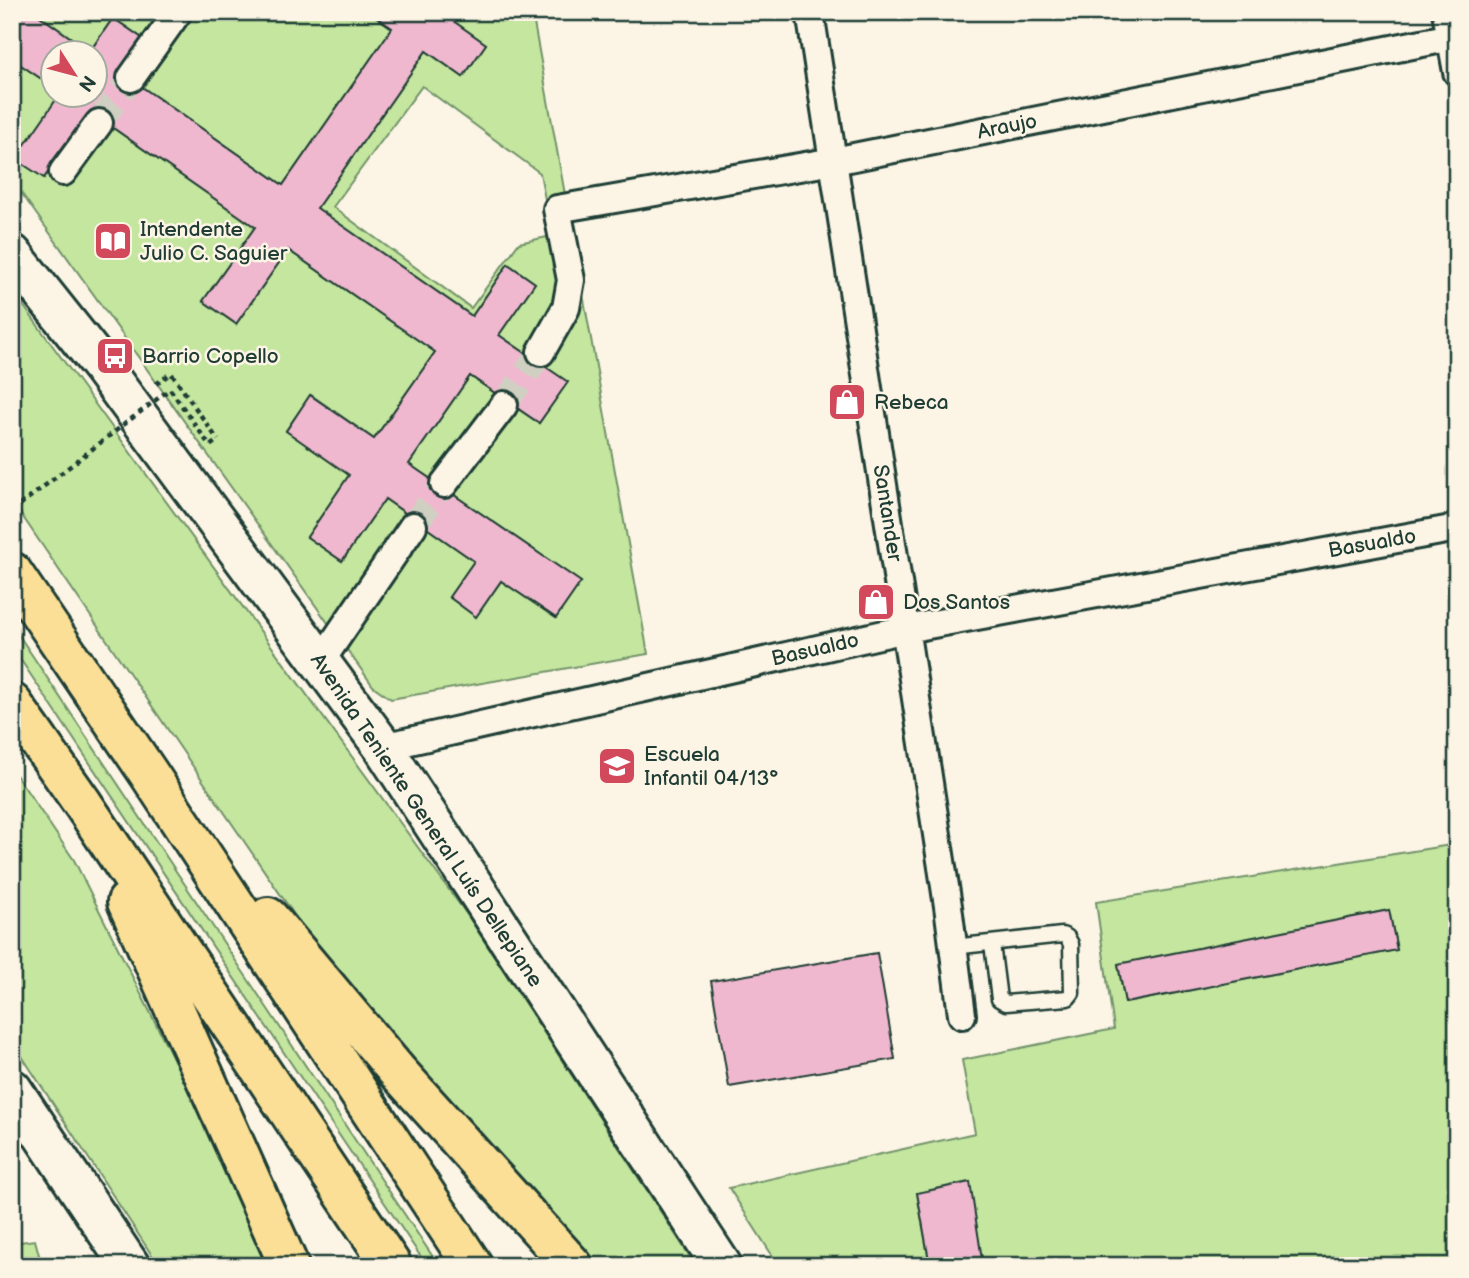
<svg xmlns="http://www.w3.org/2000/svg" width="1469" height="1278" font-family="'Balsamiq Sans',sans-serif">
	<rect width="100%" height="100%" fill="#fcf5e5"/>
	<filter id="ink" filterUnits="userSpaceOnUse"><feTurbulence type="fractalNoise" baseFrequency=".0143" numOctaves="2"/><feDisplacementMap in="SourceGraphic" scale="14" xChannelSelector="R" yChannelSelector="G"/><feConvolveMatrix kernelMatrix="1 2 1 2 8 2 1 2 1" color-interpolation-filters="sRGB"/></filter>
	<g filter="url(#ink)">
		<path fill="#c4e69f" stroke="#72926a" stroke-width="2" fill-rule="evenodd" d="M34 12H369L392 28 283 185 119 71 141 37 113 18 90 51Z
			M453 12H532L648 654 391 699 373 686 12 180V59L52 86V94L60 95 16 159 44 178 90 112 255 227 203 301 236 324 288 250 435 352 374 439 311 395 286 430 349 475 307 537 342 561 385 499 474 561 449 597 476 616 501 581 580 582 409 464 470 376 539 423 567 382 499 335 535 283 508 264 472 316 317 208 426 51 463 77 486 44 449 18ZM422 86 540 173 552 236 519 243 471 308 333 207Z
			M12 290 468 916 696 1266H592L512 1179 338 979 12 501Z
			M12 625 439 1266H427L12 647Z
			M12 769 74 860 223 1158 270 1266H159L12 1041Z
			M1457 844V1266H983L969 1182 917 1193 930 1266H779L729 1188 975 1133 962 1060 1114 1029 1096 902ZM1389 910 1397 950 1125 1003 1118 964Z
			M35 1240 42 1266H12V1243Z"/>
		<path fill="#f0b8ce" stroke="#1f3d34" stroke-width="2" d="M12 12H34L90 51 113 18 142 38 119 71 283 185 392 28 369 12H453L449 18 486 44 463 77 426 51 317 208 472 316 508 264 535 283 499 335 568 382 539 423 470 376 409 464 581 582 556 618 501 581 476 617 449 597 474 561 385 499 342 561 307 537 349 475 286 431 310 395 374 439 435 352 288 250 236 324 203 301 255 227 90 112 44 178 15 159 60 94H94V52H52V86L12 59Z
			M1389 910 1397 950 1125 1003 1118 964Z
			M877 953 895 1059 729 1087 711 981Z
			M970 1182 983 1266H930L917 1193Z"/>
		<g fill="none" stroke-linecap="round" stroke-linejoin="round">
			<path stroke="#d0d0c2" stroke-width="26" stroke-dasharray="26 13" stroke-linecap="butt" d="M99 123 131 78
				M504 405 541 352
				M413 526 444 484"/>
			<defs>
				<path id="lane" d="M953 947 1062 935 1067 937 1071 944 1072 993 1068 998 1006 1003 999 999 992 944"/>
				<path id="street" d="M810 12 948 906 962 1015
					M1446 12 1457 72
					M131 78 178 12
					M63 172 99 123
					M541 352 566 308 571 280 557 209 834 161 1457 36
					M444 484 504 405
					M321 661 413 526
					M383 747 906 629 1457 528"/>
				<path id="secondary" d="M12 254 102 367 383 747 722 1266
					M12 1089 130 1266"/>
				<path id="highway" d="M12 572 149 774 473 1266
					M12 703 83 804 392 1266
					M127 902 289 1266
					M268 917 397 1071 573 1266"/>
			</defs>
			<use href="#lane" stroke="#1f3d34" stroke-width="19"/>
			<use href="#street" stroke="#1f3d34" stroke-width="32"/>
			<use href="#secondary" stroke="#1f3d34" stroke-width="44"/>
			<use href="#highway" stroke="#1f3d34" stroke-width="44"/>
			<path stroke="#1f3d34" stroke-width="4.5" stroke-dasharray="5 5" stroke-linecap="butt" d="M156 384 171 373 218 440"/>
			<use href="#lane" stroke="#fcf5e5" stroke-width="14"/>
			<use href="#street" stroke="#fcf5e5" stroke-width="26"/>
			<use href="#secondary" stroke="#fcf5e5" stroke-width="38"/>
			<use href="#highway" stroke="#fbdf96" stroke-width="38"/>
			<path stroke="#1f3d34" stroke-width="4.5" stroke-dasharray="5 5" stroke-linecap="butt" d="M12 511 170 389 210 446 218 440"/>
		</g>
	</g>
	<defs>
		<symbol id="library-square" viewBox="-11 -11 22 22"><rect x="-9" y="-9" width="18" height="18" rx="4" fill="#d1495b" stroke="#fcf5e5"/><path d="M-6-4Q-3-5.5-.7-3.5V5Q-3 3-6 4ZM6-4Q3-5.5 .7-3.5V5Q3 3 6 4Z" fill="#fff"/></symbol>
		<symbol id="bus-square" viewBox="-11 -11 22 22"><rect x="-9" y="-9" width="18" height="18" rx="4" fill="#d1495b" stroke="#fcf5e5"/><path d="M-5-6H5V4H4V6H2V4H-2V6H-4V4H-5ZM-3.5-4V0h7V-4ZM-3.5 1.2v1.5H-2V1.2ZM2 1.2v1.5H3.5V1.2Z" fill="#fff"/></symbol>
		<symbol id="shop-square" viewBox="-11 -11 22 22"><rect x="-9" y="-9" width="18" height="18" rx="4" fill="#d1495b" stroke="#fcf5e5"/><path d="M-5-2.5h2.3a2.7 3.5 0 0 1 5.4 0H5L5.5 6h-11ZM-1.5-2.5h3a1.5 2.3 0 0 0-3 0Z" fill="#fff"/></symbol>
		<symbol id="school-square" viewBox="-11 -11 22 22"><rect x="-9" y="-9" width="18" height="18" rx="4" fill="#d1495b" stroke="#fcf5e5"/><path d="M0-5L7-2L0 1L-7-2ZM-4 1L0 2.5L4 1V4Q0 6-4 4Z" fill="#fff"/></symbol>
	</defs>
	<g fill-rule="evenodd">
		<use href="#library-square" x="91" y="219" width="44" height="44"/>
		<use href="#bus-square" x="93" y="334" width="44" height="44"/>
		<use href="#shop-square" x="825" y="380" width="44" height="44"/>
		<use href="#shop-square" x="854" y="580" width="44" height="44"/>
		<use href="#school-square" x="595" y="744" width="44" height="44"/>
	</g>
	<g text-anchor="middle" stroke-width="5" stroke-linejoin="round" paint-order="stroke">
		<g font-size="21" fill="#1f3d34" stroke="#fcf5e5">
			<text transform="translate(1007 126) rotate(-11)" y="7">Araujo</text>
			<text transform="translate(888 513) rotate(81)" y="7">Santander</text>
			<text transform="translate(1372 543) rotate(-10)" y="7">Basualdo</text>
			<text transform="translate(815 649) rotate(-13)" y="7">Basualdo</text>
			<text transform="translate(427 820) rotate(56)" y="7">Avenida Teniente General Luís Dellepiane</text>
		</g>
		<g font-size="21" fill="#1f3d34" stroke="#fcf5e5" text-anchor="start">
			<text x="140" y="236">Intendente<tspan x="140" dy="24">Julio C. Saguier</tspan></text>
			<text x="142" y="363">Barrio Copello</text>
			<text x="874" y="409">Rebeca</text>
			<text x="903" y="609">Dos Santos</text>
			<text x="644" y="761">Escuela<tspan x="644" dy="24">Infantil 04/13°</tspan></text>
		</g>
	</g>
	<rect width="1469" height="1278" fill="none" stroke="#fcf5e5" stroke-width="42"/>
	<rect x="21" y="21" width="1427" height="1236" fill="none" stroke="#1f3d34" stroke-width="2.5" filter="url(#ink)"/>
	<g transform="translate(74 74) rotate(126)"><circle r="33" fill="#fcf5e5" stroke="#a4ab9e" stroke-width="2"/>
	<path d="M0-5L12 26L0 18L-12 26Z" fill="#d1495b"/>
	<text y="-10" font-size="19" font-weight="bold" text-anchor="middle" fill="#1f3d34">N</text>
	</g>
</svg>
